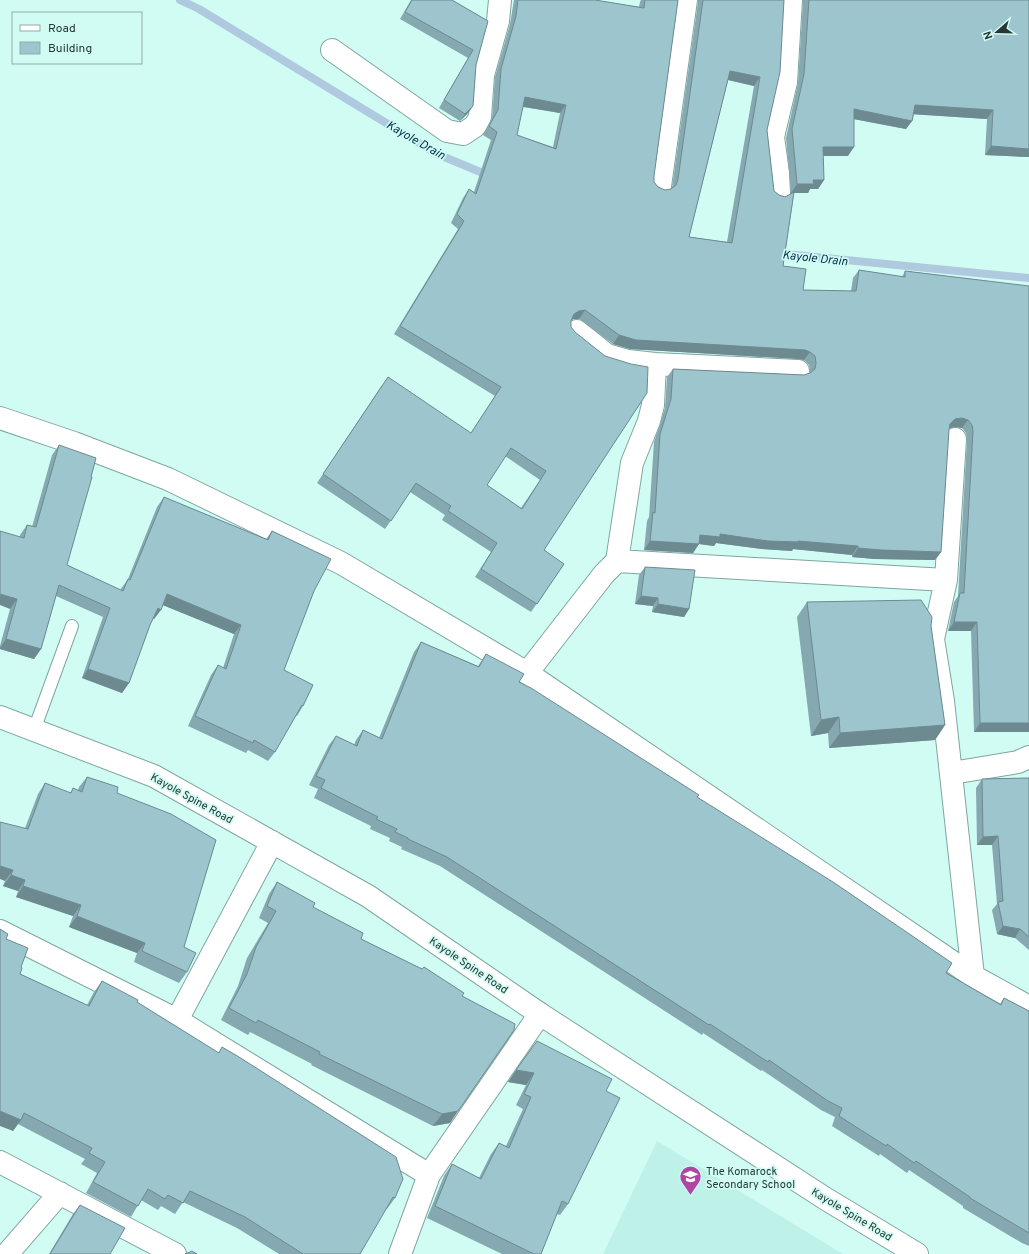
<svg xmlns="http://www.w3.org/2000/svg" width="1029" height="1254" font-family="Overpass,sans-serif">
	<rect width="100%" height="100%" fill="#d1fcf4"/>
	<path fill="#bef2e9" d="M657 1141 843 1254H603Z"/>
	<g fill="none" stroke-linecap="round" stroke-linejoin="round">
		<path stroke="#afc9df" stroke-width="8" d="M180 0 199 9 437 154 490 176
			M775 253 1029 278"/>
		<defs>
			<path id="service" d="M34 730 72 626"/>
			<path id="minor" d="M332 50 447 131 463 134 475 126 480 117 483 75 498 21 500 0
				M660 186 686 0
				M779 193 778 173 773 137 786 82 791 0
				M577 331 607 355 628 361 655 364 653 405 649 421 632 463 617 561
				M655 364 798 371
				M0 418 74 443 168 479 341 563 527 673 973 976 1029 1007
				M946 580 933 639 943 701 973 976
				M527 673 604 574 617 561 946 580 955 439
				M952 773 1018 762 1029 757
				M0 931 177 1020 429 1175
				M177 1020 272 842
				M0 1162 175 1254
				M7 1254 60 1193
				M400 1254 429 1175 540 1014"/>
			<path id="secondary" d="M0 717 154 776 368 896 540 1014 826 1199 917 1254"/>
		</defs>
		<use href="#service" stroke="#7ea69f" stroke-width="14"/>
		<use href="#minor" stroke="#7ea69f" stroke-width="24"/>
		<use href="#secondary" stroke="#7ea69f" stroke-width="24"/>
		<use href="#service" stroke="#fff" stroke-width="12"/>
		<use href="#minor" stroke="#fff" stroke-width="22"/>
		<use href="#secondary" stroke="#fff" stroke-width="22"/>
	</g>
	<path fill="#86a9b1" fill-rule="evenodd" d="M411 0H452L488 21 476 65 473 106 468 113 460 121 439 108 468 58 400 19Z
		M514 0H595L639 7 640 2 641 0H678L654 176V182L658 187 665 190 671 189 672 188 698 2V0H784L767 130 774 191 779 195 785 197 794 193H791L786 138 798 83 803 0H1029V157L985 155 987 119 914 114 912 121 906 129 854 119 848 156H823L824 180 818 189H810L808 193H794L783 266 803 290 851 291 853 278 859 270 902 277 905 271 1029 286V732H974L971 631H948L954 602 958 596 967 440 966 433 962 428 956 427 949 428V430L941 552 935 560 875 559 852 557V555L793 549 792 551 762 549 716 543 714 546 699 544 693 553 644 550 647 521 649 517 654 442 665 408 667 377 673 369 804 375 810 373V372L809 365 804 360 799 359 630 349 613 344 579 319H573L571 321 544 550 564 564 531 612 475 577 491 552 442 520 445 515 410 492 385 529 317 483 382 385 471 433 495 396 394 334 458 229 451 223 463 198 469 189 474 192 491 140 483 135 492 118 495 77 510 24ZM728 80 754 86 727 242 689 237ZM523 107 560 113 553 147 517 135ZM505 456 540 480 521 508 487 485Z
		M59 445 67 565 120 590 128 579 157 507 164 497 266 539 272 531 314 591 284 670 303 706 297 716 296 715 275 752 268 761 248 750 246 753 188 726 211 675 218 665 223 668 234 634 163 605 154 619H153L150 625 129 683 122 693 82 678 103 617 56 596 41 649 34 659 0 649V646L10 609 20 535 27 525 32 527 52 455Z
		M645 567 689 609 684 617 652 612 653 606 635 604 639 575Z
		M807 602 931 626 945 725 935 740 829 748 828 733 811 736 797 617Z
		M421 642 478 666 486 654 519 682 697 797 946 973 1000 1004 1004 998 1029 1011V1246L1022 1243 963 1208V1206L909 1170 907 1173 880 1154 879 1156 832 1126 835 1117 821 1110 762 1070 761 1071 703 1033 702 1035 440 866 401 849 402 847 389 841 390 838 370 829 371 826 314 798 318 789 309 785 329 745 336 736 354 745 356 740 363 730 379 738 414 652Z
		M87 777 117 793 184 947 187 972 179 983 134 962 137 953 69 927 73 916 16 897 18 891 3 886 38 794 45 783 70 793 73 788 78 790 79 787Z
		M1029 778V950L1015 938 997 934 992 910 997 904 992 845H977L976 788 982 779Z
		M277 882 313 907 361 939 422 969 424 967 462 996 450 1123 433 1126 311 1065 312 1064 250 1032 248 1035 221 1020 238 986 247 958 268 923 259 918 269 894Z
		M6 939 21 967 20 974 87 1005 94 992 102 981 219 1053 222 1047 395 1198 387 1209 386 1208 360 1254H279L237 1228 183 1202 175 1214 161 1206 158 1210 141 1200 131 1217 86 1193 97 1173 81 1164 85 1159 18 1124 13 1131Z
		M537 1041 606 1091 568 1204 560 1215 557 1214 541 1254H502L427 1218 444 1176 452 1164 479 1178 491 1154 499 1143 506 1146 523 1109 516 1105 526 1085 508 1082Z
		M80 1205 110 1254H49L73 1214Z"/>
	<path fill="#6d8a90" d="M730 71 760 77 754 86 724 79Z
		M525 97 566 105 560 113 519 106Z
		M915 105 993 110 987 119 909 114Z
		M473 106 468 113 460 121 465 114Z
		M854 109 912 121 906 129 848 118Z
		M991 146 1029 149V157L985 155Z
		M823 147H854L848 156H817Z
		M813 180H824L818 189H810L808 193H791L797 184Z
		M585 310 579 319H573L568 323 574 314 579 311Z
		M619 335 805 350 810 352 804 360 799 359 630 349 613 344Z
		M962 418 968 420 962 428 956 427 949 428 950 424 955 419Z
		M720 534 798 541 858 546 852 555 793 549 792 551 762 549 716 543 714 546 699 544 693 553 644 550 650 541 700 535Z
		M858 548 941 552 935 560 875 559 852 557Z
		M0 594 17 599 10 609 0 605Z
		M167 594 241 625 234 634 160 604Z
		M641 596 658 598 653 606 635 604Z
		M658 604 689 609 684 617 652 612Z
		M158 608 161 610 154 619 151 618Z
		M954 622H977L971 631H948Z
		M6 639 41 649 34 659 0 649V648Z
		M88 669 129 683 122 693 82 678Z
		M839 717 828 733 811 736 821 720Z
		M980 723H1029V732H974Z
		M945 725 935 740 829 748 840 733Z
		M998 836 992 845H977L983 837Z
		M0 866 13 870 5 881 0 879Z
		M11 875 25 880 18 891 3 886Z
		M23 886 81 905 73 916 16 897Z
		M77 916 145 943 137 953 69 927Z
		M1003 926 1020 929 1015 938 997 934Z
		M516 1070 534 1073 526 1085 508 1082Z
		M0 1111 21 1120 13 1131 0 1126Z
		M458 1111 450 1123 433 1126 442 1114Z"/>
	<path fill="#9cc5ce" stroke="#6d8a90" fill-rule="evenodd" d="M412 0H452L488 21 476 65 473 106 465 114 444 100 473 50 405 12Z
		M518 0H595L644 8 645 0H678L654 176V182L658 187 665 190 671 189 676 185 678 179 703 0H784L780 72 767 130 774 191 779 195 785 197 794 192 783 266 806 269 803 290 856 291 859 270 905 277V271L1029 286V723H980L977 622H954L960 593H964L973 431 972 425 968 420 962 418 955 419 950 424 949 430 941 552 881 550 858 548V546L798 541V542L768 541 720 534V537L700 535 699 544 650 541 653 512 655 513 660 434 671 399 673 369 804 375 810 373 815 369 816 363 815 356 810 352 805 350 636 340 619 335 585 310 579 311 574 314 571 321V327L575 332 605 356 631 364 648 367 647 393 544 550 564 564 537 604 481 569 497 543 448 511 451 506 416 483 391 521 323 474 388 377 471 433 501 387 400 326 464 221 457 214 469 189 476 194 497 132 489 126 498 110 501 69 516 16ZM730 71 760 77 732 243 689 237ZM525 97 566 105 556 149 517 135ZM511 448 546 471 522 509 487 485Z
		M809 0H1029V149L991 146 993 110 915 105 912 121 854 109V147H823L824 180H813L814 184H797L792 129 804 74Z
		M59 445 96 458 91 477H92L67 565 123 591 128 579 130 580 164 497 268 540 272 531 331 559 314 591 284 670 313 685 303 706 302 705 275 752 254 740 253 743 195 716 218 665 226 669 241 625 167 594 161 610 158 608 150 625 129 683 88 669 110 608 59 585 41 649 6 639 17 599 0 594V531L24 538 27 525 36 527Z
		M645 567 695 570 689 609 658 604V598L641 596Z
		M921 600 932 617 931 626 945 725 840 733 839 717 821 720 807 602Z
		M421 642 479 667 486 654 524 674 519 682 531 688 699 795 697 797 833 882 952 963 946 973 1001 1005 1004 998 1029 1011V1233L970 1198V1197L916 1161 914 1163 887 1144 886 1146 839 1116 842 1108 828 1101 769 1060 768 1062 710 1024 709 1025 447 857 408 839V838L395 832 397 829 376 819 378 817 321 788 325 780 316 776 336 736 357 746 363 730 382 739Z
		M87 777 118 787 117 793 171 814 216 840 184 947 196 953 187 972 142 951 145 943 77 916 81 905 23 886 25 880 11 875 13 870 0 866V822L28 829 45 783 71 793 73 788 82 792Z
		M1029 778V937L1020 929 1003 926 998 902 1003 901 998 836 983 837 982 779Z
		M277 882 315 903 313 907 363 933 361 939 422 969 424 967 464 993 462 996 515 1024 514 1030 458 1111 442 1114 319 1054 320 1052 258 1020 256 1023 229 1008 247 974 256 947 276 911 267 906Z
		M0 929 8 934 6 939 28 948 21 967 22 968 20 974 89 1006 102 981 138 1000 137 1002 219 1053 222 1047 239 1057 396 1157 403 1179 395 1198 393 1197 360 1254H303L245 1217 190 1191 183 1203 168 1195 165 1199 148 1189 138 1206 93 1182 105 1162 89 1153 92 1148 24 1113 21 1120 0 1111Z
		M537 1041 612 1079 606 1091 620 1098 568 1204 562 1201 541 1254H534L435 1206 452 1164 481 1179 499 1143 509 1148 531 1097 524 1094 534 1073 516 1070Z
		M80 1205 125 1228 110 1254H50Z
		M192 1251 197 1254H185Z"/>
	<defs>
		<symbol id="school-pin" viewBox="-11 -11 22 30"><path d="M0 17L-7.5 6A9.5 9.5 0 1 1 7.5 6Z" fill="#b045a5" stroke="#d1fcf4"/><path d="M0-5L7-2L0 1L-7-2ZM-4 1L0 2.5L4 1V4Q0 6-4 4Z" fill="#fff"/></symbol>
	</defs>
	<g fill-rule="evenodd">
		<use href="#school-pin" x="678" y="1164" width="25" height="34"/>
	</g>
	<g text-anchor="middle" stroke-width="3.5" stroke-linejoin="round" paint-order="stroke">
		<g font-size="11" fill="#263734" stroke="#d1fcf4">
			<text transform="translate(192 798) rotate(29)" y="4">Kayole Spine Road</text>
			<text transform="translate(469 965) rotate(34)" y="4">Kayole Spine Road</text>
			<text transform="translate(852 1214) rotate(31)" y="4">Kayole Spine Road</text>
		</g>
		<g font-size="11" fill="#263734" stroke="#d1fcf4" text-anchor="start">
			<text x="706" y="1175">The Komarock<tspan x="706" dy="13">Secondary School</tspan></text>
		</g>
		<g font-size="12" font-style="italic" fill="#002f4c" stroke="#d1fcf4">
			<text transform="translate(416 140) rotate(30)" y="4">Kayole Drain</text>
			<text transform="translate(815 258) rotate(6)" y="4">Kayole Drain</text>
		</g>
	</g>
	<rect x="12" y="12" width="130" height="52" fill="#d1fcf4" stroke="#8dada7"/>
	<rect x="20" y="25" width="20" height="6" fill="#ffffff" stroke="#8dada7"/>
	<text x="48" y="32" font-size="12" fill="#263734">Road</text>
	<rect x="20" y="42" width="20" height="12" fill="#9cc5ce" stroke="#8dada7"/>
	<text x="48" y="52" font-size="12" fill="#263734">Building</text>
	<g transform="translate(997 32) rotate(250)" stroke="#d1fcf4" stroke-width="3" paint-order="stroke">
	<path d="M0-3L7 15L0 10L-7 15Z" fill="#263734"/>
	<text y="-6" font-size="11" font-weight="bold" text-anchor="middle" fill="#263734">N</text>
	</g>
</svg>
